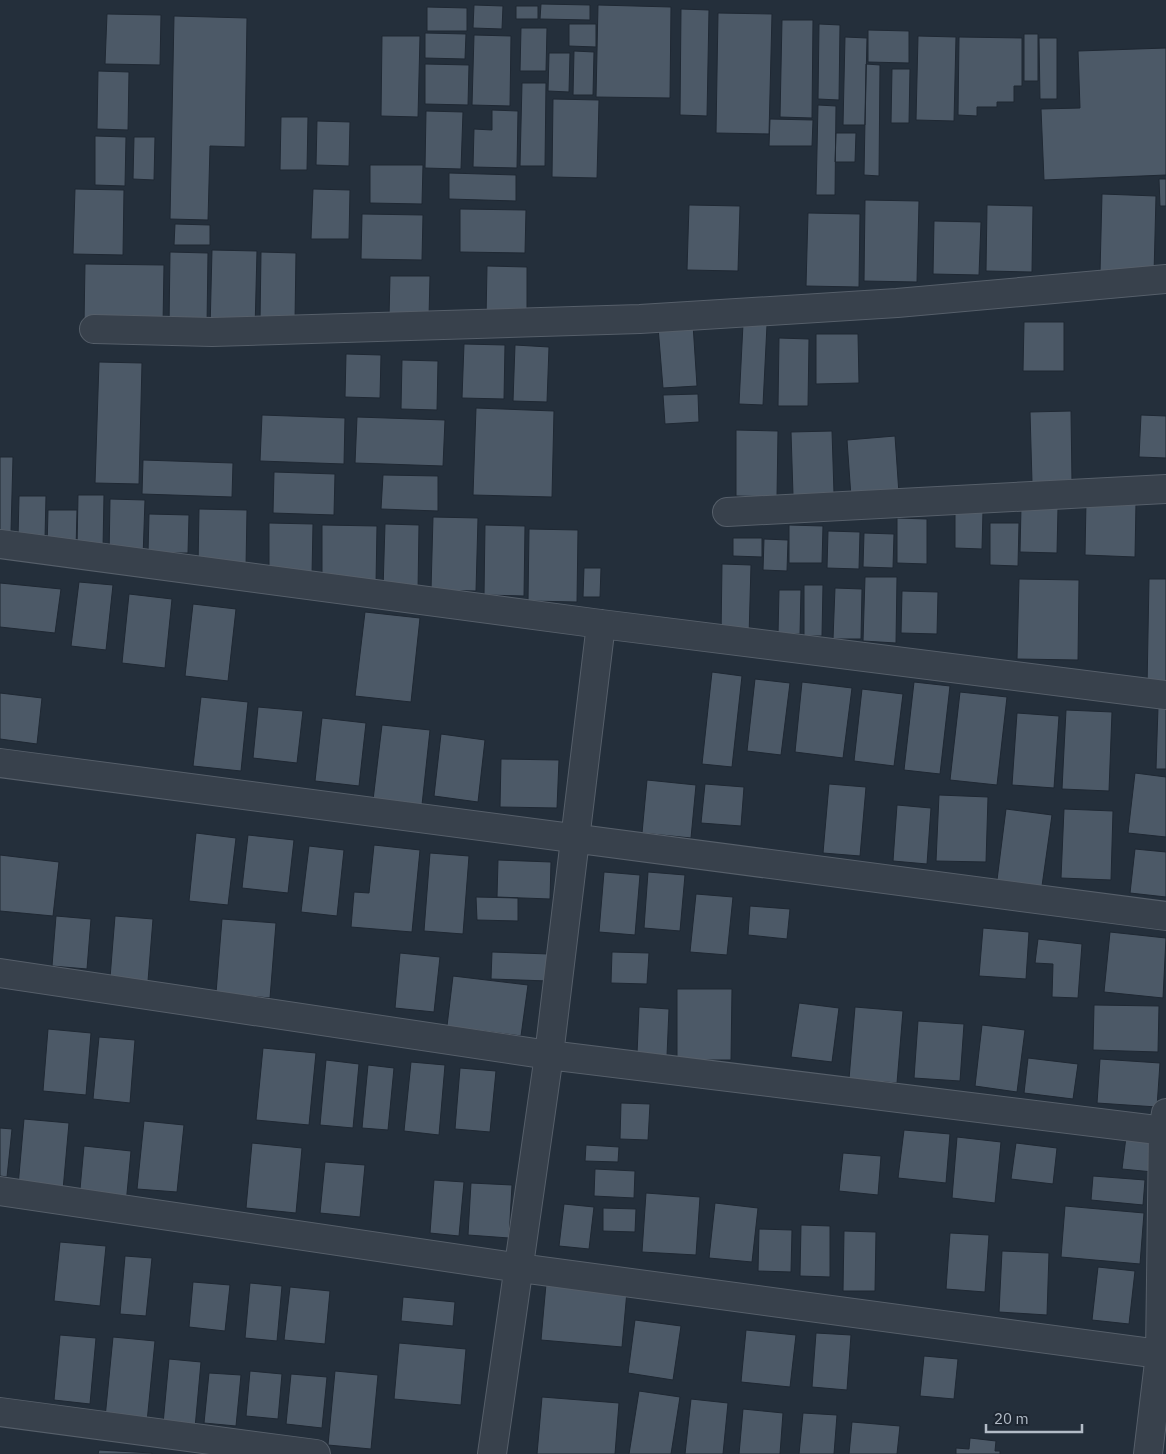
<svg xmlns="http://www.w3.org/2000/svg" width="1166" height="1454" font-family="'IBM Plex Sans',sans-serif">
	<rect width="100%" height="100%" fill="#242f3b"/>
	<path fill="#4c5967" stroke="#1f2833" d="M541 4 590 5V20L540 19Z
		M474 5 503 6 502 29 473 28Z
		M598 5 671 7 670 98 596 97Z
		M516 6H538V19H516Z
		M427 7 467 8V31H427Z
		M681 9 709 10 707 116 680 115Z
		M718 13 772 14 769 134 716 133Z
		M107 14 161 15 160 65 105 64Z
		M174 16 247 18 245 147 210 146 208 220 170 219Z
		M782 20H813L812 118 780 117Z
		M569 24H596V47L569 46Z
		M819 24 840 25 839 100 818 99Z
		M521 28H547L546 71H520Z
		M868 30 909 31V63L868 62Z
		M425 33 466 34 465 59 425 58Z
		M1024 34H1038V81H1024Z
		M474 35 511 36 510 106 472 105Z
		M382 36H420L418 117 381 116Z
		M918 36 956 37 954 121 916 120Z
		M845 37 867 38 865 125H843Z
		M959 37 1022 38V86H1014V102H997V107H977V116L958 115Z
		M1039 38H1057V99H1040Z
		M1166 48V175L1044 180 1041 109 1080 108 1078 51Z
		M574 51 594 52 593 95H573Z
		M549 53H570L569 92 548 91Z
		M425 64 469 65 468 105 425 104Z
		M866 64 880 65 879 176 864 175Z
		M892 69H910L909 123H891Z
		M98 71 129 72 128 130 97 129Z
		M522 83H546L545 166H520Z
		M553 99 599 100 597 178 552 177Z
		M818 105 836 106 835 195H816Z
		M492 110 518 111 517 168 473 167 474 129 492 130Z
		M426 111 463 112 461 169 425 168Z
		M281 117H308L307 170H280Z
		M770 119 813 120 812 146H769Z
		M317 121 350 122 349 166 316 165Z
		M836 133H856L855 162H835Z
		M95 136 126 137 125 186 95 185Z
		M134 137H155L154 180 133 179Z
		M370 165H423L422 204 370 203Z
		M449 173 516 175V201L449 199Z
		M1159 179H1166V206H1160Z
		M75 189 124 190 123 255 73 254Z
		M313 189 350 190 349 239H311Z
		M1102 194 1156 196 1154 275 1100 273Z
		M865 200 919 201 917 282 864 281Z
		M689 205 740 206 738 271 687 270Z
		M987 205 1033 206 1032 272 986 271Z
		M460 209 526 210 525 253 460 252Z
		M808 213 860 214 859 287 806 286Z
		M362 214 423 215 422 260 361 259Z
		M934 221 981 222 979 275 933 274Z
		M175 224 210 225V245H174Z
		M212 250 257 251 255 330H210Z
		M170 252 208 253 207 326 169 325Z
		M261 252 296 253 295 321H260Z
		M85 264 164 265 163 325 84 323Z
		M487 266 527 267V319L486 318Z
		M390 276H430L429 317 389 316Z
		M1024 322H1064V371H1023Z
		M693 324 697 386 663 388 658 327Z
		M743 324 767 325 763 405 739 404Z
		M816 334H858L859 383 816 384Z
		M779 338 809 339 808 406H778Z
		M464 344 505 345 504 399 462 398Z
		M515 345 549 347 547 402 513 401Z
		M346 354 381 355 380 398 345 397Z
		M402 360 438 361 437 410 401 409Z
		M99 362 142 363 139 484 95 483Z
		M698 394 699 422 665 424 663 395Z
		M476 408 554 411 552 497 473 495Z
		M1071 411 1072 482H1032L1030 412Z
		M262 415 345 418 344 464 260 461Z
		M1141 415 1166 416V458L1139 457Z
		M357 417 445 420 443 466 355 463Z
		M736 430 778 431 777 497 736 496Z
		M832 431 834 493 793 495 791 432Z
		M895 436 899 494 851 497 847 440Z
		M0 457H13L11 532H0Z
		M143 460 233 463 232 497 142 494Z
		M274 472 335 474 334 515 273 513Z
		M383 475 438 476V511L381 509Z
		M78 495H104L103 549H77Z
		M19 496H46L45 539 18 538Z
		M110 499 145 500 143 558 109 557Z
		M1086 502 1136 503 1135 557 1085 555Z
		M1021 507 1058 508 1057 553 1020 552Z
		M199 509 247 510 246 567 198 566Z
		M48 510H77L76 549 47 548Z
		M955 511H983L982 549 955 548Z
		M149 514 189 515 188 553H148Z
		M433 517 478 518 476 591 431 590Z
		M897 518 927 519V564L897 563Z
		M269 523 313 524 312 575 269 574Z
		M990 523H1019L1018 566 990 565Z
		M385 524 419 525 418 591 383 590Z
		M322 525 377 526 376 584 322 583Z
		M485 525 525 526 524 596 484 595Z
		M789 525 823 526 822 563H789Z
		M529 529 578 530 577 602 528 601Z
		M828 531 860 532 859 569 827 568Z
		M864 533 894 534 893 568 863 567Z
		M733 538H762V557L733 556Z
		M764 539 788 540 787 571 763 570Z
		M722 564 751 565 749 637 721 636Z
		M584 568H601L600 597H583Z
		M865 577H897L896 643 863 641Z
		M1019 579 1079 580 1078 660 1017 659Z
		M1149 579H1166V689L1147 688Z
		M79 582 113 585 106 650 71 646Z
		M0 583 61 589 55 633 0 627Z
		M804 585H823L822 636H804Z
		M835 588 862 589 861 639H833Z
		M779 590H801L800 634H778Z
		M902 591 938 592 937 634 901 633Z
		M129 594 172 599 165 668 122 663Z
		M193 604 236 609 228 681 185 676Z
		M365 612 420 618 411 702 355 696Z
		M712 672 742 676 732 767 702 764Z
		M755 679 790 683 781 755 747 751Z
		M802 682 852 688 843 758 795 752Z
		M914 682 950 686 940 774 904 770Z
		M862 689 903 694 894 766 854 761Z
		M960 692 1007 697 997 785 950 780Z
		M0 693 42 698 37 744 0 739Z
		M201 697 248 702 241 771 193 766Z
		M258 707 303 711 297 763 253 758Z
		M1158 707H1166V769H1156Z
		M1066 710 1112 712 1109 791 1062 789Z
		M1017 713 1059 716 1054 788 1012 785Z
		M322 718 366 723 359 786 315 781Z
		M382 725 430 730 422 805 373 800Z
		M441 734 485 740 478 802 434 796Z
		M501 759 559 760 557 808 500 807Z
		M1135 773 1166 777V837L1128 833Z
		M647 780 696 785 691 838 642 833Z
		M705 784 744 787 741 826 701 823Z
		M829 784 866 787 860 856 823 853Z
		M939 795 988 797 986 862 936 861Z
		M897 805 931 808 927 864 893 861Z
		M1006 809 1052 815 1042 886 997 880Z
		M1064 809 1113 811 1111 880 1061 878Z
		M196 833 236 838 228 905 189 901Z
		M248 835 294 840 288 893 242 888Z
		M374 845 420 850 412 932 351 927 354 892 369 893Z
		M309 846 344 850 337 916 301 912Z
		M1135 849 1166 852V897L1130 893Z
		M430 853 469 856 463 934 424 931Z
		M0 855 59 862 53 916 0 911Z
		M498 860 551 862 550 899 497 897Z
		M604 872 640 875 635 935 599 932Z
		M648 872 685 875 680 931 644 928Z
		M696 894 733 897 727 955 690 952Z
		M476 897 518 898V921L477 920Z
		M750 906 790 909 787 939 748 935Z
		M56 916 91 919 87 969 52 966Z
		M115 916 153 919 148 981 110 978Z
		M222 919 276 923 270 998 216 993Z
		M983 928 1029 932 1026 979 979 976Z
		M1110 932 1166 938 1163 998 1104 992Z
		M1038 939 1082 944 1078 998 1052 997 1053 964 1035 963Z
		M492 952 549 954 548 981 491 979Z
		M612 952 649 953 647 984 611 983Z
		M400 953 440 957 434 1012 395 1008Z
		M453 976 528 985 521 1036 447 1026Z
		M677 989H732L731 1060H677Z
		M799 1003 839 1008 832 1062 791 1057Z
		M1094 1005 1159 1006 1158 1052 1093 1050Z
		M639 1007 669 1009 667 1056 637 1054Z
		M855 1007 903 1011 897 1083 849 1079Z
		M918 1021 964 1024 960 1081 914 1078Z
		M982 1025 1025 1030 1017 1092 975 1086Z
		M48 1029 91 1033 86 1095 43 1091Z
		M99 1037 135 1040 130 1103 93 1099Z
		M263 1048 316 1053 309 1125 256 1120Z
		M1028 1058 1078 1064 1073 1099 1024 1093Z
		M1100 1059 1160 1063 1157 1107 1097 1103Z
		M326 1060 359 1064 353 1128 320 1125Z
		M411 1062 445 1065 439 1135 404 1131Z
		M368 1065 394 1068 388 1130 362 1128Z
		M460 1068 496 1071 490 1132 455 1129Z
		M621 1103 650 1104 648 1140 620 1139Z
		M24 1119 69 1123 63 1190 18 1186Z
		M144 1121 184 1125 177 1192 137 1189Z
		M0 1128 12 1129 7 1177 0 1176Z
		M904 1130 950 1134 946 1183 898 1178Z
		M957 1137 1001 1142 995 1203 952 1198Z
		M1126 1137 1157 1141 1153 1172 1122 1169Z
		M252 1143 302 1148 296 1213 246 1208Z
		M1016 1143 1057 1148 1053 1184 1011 1179Z
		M586 1145 619 1147 618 1162 585 1161Z
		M84 1146 131 1151 126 1204 79 1200Z
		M843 1153 881 1156 878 1195 839 1191Z
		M325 1162 365 1165 360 1217 320 1213Z
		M595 1169 635 1171 634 1198 594 1196Z
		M1093 1176 1145 1180 1143 1205 1091 1200Z
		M434 1180 464 1182 459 1236 430 1233Z
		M471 1183 512 1185 509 1238 468 1235Z
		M646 1193 700 1197 696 1255 642 1252Z
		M715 1203 758 1208 752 1262 709 1258Z
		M564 1204 594 1207 589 1249 559 1246Z
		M1065 1206 1144 1213 1140 1264 1061 1257Z
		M603 1208 636 1209 635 1232 603 1231Z
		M801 1225 830 1226V1277L800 1276Z
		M759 1229 792 1230 791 1272 758 1271Z
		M844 1231 876 1232 875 1291H843Z
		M950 1233 989 1235 985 1292 946 1289Z
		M60 1242 106 1246 100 1306 54 1301Z
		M1002 1251 1049 1253 1047 1315 999 1312Z
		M125 1256 152 1258 146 1316 120 1314Z
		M1098 1267 1135 1271 1129 1324 1092 1320Z
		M193 1282 230 1285 225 1331 189 1327Z
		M250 1283 282 1286 277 1341 245 1338Z
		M546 1284 627 1291 622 1347 541 1340Z
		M290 1287 330 1291 325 1344 284 1340Z
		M403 1297 455 1302 453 1326 401 1321Z
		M635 1320 681 1326 673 1380 628 1373Z
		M746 1330 796 1335 790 1387 741 1382Z
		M816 1333 851 1335 847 1390 812 1387Z
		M60 1335 96 1338 90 1404 54 1400Z
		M113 1337 155 1341 147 1422 105 1418Z
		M399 1343 466 1349 461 1405 394 1399Z
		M924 1356 958 1359 954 1399 920 1396Z
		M169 1359 201 1362 195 1428 163 1424Z
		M250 1371 282 1374 278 1419 246 1416Z
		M335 1371 378 1375 371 1449 328 1445Z
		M209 1373 241 1375 236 1426 204 1423Z
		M291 1374 327 1377 322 1428 286 1424Z
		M639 1391 680 1397 671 1454H629Z
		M542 1397 619 1403 615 1454H537Z
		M691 1399 728 1403 723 1454H685Z
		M743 1409 783 1413 780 1454H739Z
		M803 1413 837 1415 834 1454H799Z
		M852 1422 900 1426 897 1454H849Z
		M970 1438 996 1441 995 1451H1000V1454H956V1448L969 1449Z
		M99 1450 152 1453V1454H98Z"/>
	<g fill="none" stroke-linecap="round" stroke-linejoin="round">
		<defs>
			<path id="street" d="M94 329 212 332 640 319 897 303 1166 279
				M727 512 1166 489
				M0 544 601 624 1166 695
				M0 763 1166 916
				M0 973 549 1055 1166 1131
				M0 1191 520 1268 1166 1355
				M0 1412 316 1454
				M492 1454 549 1055 601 624
				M1148 1454 1160 1354 1163 1130 1166 1113"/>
		</defs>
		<use href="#street" stroke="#565f6a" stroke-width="30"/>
		<use href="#street" stroke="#38414c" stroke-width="28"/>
	</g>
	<path d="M986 1424v8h96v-8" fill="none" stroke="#b3bcc7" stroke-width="2.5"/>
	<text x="994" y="1424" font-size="15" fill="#b3bcc7" stroke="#1d2631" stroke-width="4" paint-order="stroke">20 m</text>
</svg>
